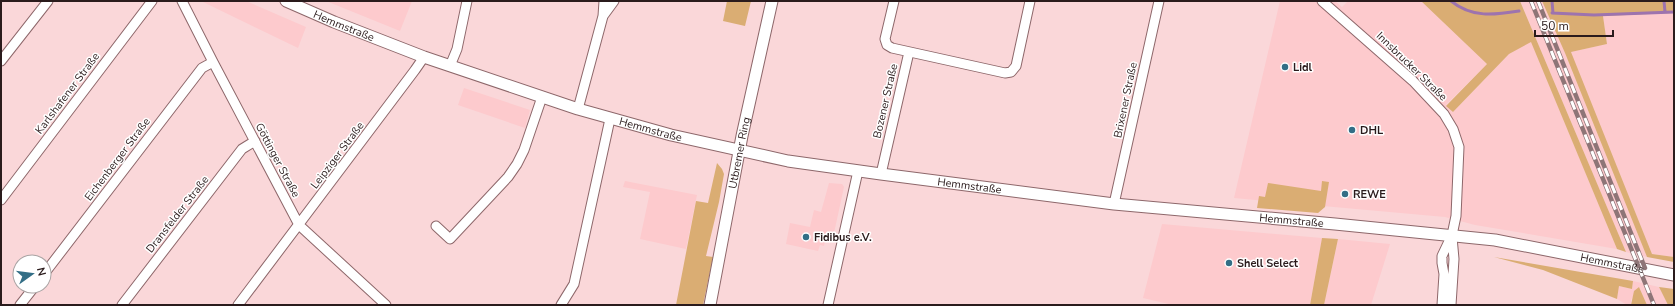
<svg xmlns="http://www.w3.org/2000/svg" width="1675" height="306" font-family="'Nunito Sans',sans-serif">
	<rect width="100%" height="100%" fill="#fad7d9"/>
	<path fill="#fdcacd" d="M201 1H246L306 27 298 48Z
		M326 1H412L400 31Z
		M1280 1H1335L1342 7 1348 1H1421L1487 64 1446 105 1453 112 1509 54 1531 41 1617 249 1475 225 1445 217 1234 198Z
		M1520 1H1542L1565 53 1647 257 1626 252Z
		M1674 13V257L1652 254 1570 52 1607 44 1603 16Z
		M464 88 530 110 525 128 458 105Z
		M625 181 697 195 686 249 640 239 650 192 623 187Z
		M829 183 842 184 844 187 834 233 827 232 824 246 820 245 818 251 786 244 790 223 810 227 814 210 821 212Z
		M1162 224 1322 238 1310 305H1173L1143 298Z
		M1338 239 1390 244 1371 305H1324Z
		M1633 281 1659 287 1668 305H1647L1639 287 1631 300V305H1627L1617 299 1619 286 1632 289Z"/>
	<path fill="#daad73" d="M727 1H751L745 26 723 21Z
		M1421 1H1520L1626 252 1617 249 1531 42 1509 54 1453 112 1446 106 1487 64Z
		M1542 1H1674V13L1603 16 1607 44 1571 52 1652 254 1674 257V262L1647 257 1565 53Z
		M717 163 722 169 724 174 719 202 706 256 713 257 703 305H676L696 201 708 203Z
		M1322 181 1329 182 1325 207 1318 213 1257 208 1259 196 1265 197 1268 183 1321 191Z
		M1322 238 1338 239 1324 305H1310Z
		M1494 257 1633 281 1632 289 1619 286 1617 299 1543 270Z
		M1639 287 1647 305H1631L1634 291Z
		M1659 287 1674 289V305H1668Z"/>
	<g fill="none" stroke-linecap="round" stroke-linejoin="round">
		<path stroke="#9d73ae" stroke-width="3" d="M1451 1C1472 18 1494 15 1519 11
			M1552 1 1553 13
			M1664 1 1665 12
			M1552 13 1594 15 1674 12"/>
		<defs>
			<path id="minor" d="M182 1 213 62 299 225 386 305
				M894 1 885 39 887 45 892 48 1005 73 1011 72 1016 66 1030 1
				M1322 1 1413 81 1444 114 1453 129 1459 147 1456 216 1452 235 1442 256V263L1444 274 1442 305
				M603 16 614 1
				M1 61 48 1
				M450 66 457 49 467 1
				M578 109 603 16 604 1
				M881 174 909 52
				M1 200 152 1
				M1114 204 1159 1
				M436 226 450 239 508 177 517 164 524 150 542 97
				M44 274 202 68 213 62
				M20 305 35 286
				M122 305 242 149 255 141
				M238 305 415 70 424 57
				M561 305 574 284 610 119
				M828 305 858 171
				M1451 305 1454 259 1452 237"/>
			<g id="tertiary">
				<path id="s1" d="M286 1 334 22 424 57 578 109 671 135 788 161 881 174 1114 204 1335 224 1495 240 1674 275"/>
				<path id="s2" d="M710 305 742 136 772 1"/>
			</g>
		</defs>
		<use href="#minor" stroke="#8d676a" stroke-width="11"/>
		<use href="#tertiary" stroke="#8d676a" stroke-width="13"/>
		<use href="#minor" stroke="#fff" stroke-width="9"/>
		<use href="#tertiary" stroke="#fff" stroke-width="11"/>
		<defs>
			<path id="rail" d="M1531 1 1654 305
				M1538 1 1645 268"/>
		</defs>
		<use href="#rail" stroke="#8e7577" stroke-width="4.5"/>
		<use href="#rail" stroke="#fff" stroke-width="3" stroke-dasharray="9" stroke-linecap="butt"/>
	</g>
	<g fill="#336e86" stroke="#fff" stroke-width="1.5">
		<circle cx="1285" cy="67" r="4"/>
		<circle cx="1352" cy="130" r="4"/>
		<circle cx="1345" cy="194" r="4"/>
		<circle cx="806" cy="237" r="4"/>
		<circle cx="1229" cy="263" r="4"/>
	</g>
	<g text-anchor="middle" stroke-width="3" stroke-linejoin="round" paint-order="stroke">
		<g font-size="11" fill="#2a1b1c" stroke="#fff">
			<text dy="4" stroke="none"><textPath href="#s1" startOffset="63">Hemmstraße</textPath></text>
			<text transform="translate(1412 66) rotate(44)" y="4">Innsbrucker Straße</text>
			<text transform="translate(67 93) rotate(-53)" y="4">Karlshafener Straße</text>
			<text transform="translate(1125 100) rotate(-78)" y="4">Brixener Straße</text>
			<text transform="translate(885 101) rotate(-77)" y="4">Bozener Straße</text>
			<text dy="4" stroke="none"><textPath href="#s1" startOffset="387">Hemmstraße</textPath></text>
			<text dy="4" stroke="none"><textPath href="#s2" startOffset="155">Utbremer Ring</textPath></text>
			<text transform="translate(337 155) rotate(-53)" y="4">Leipziger Straße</text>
			<text transform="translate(117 159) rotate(-53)" y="4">Eichenberger Straße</text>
			<text transform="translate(278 160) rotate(62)" y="4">Göttinger Straße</text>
			<text dy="4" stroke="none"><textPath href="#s1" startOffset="711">Hemmstraße</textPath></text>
			<text transform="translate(177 214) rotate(-52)" y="4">Dransfelder Straße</text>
			<text dy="4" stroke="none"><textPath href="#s1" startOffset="1035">Hemmstraße</textPath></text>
			<text dy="4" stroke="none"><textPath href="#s1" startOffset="1359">Hemmstraße</textPath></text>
		</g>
		<g font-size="11" font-weight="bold" fill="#2a1b1c" stroke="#fff" text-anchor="start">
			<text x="1293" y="71">Lidl</text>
			<text x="1360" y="134">DHL</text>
			<text x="1353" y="198">REWE</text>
			<text x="814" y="241">Fidibus e.V.</text>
			<text x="1237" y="267">Shell Select</text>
		</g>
	</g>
	<rect width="1675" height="306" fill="none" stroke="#2a1b1c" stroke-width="4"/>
	<g transform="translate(32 274) rotate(76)"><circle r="19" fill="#ffffff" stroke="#aaa4a4"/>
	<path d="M0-3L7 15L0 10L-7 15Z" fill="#336e86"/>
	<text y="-6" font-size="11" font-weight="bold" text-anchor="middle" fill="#2a1b1c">N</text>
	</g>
	<path d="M1535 30v6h78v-6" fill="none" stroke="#2a1b1c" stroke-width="2"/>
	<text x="1541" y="30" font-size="12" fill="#2a1b1c" stroke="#ffffff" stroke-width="3" paint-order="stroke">50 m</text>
</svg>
